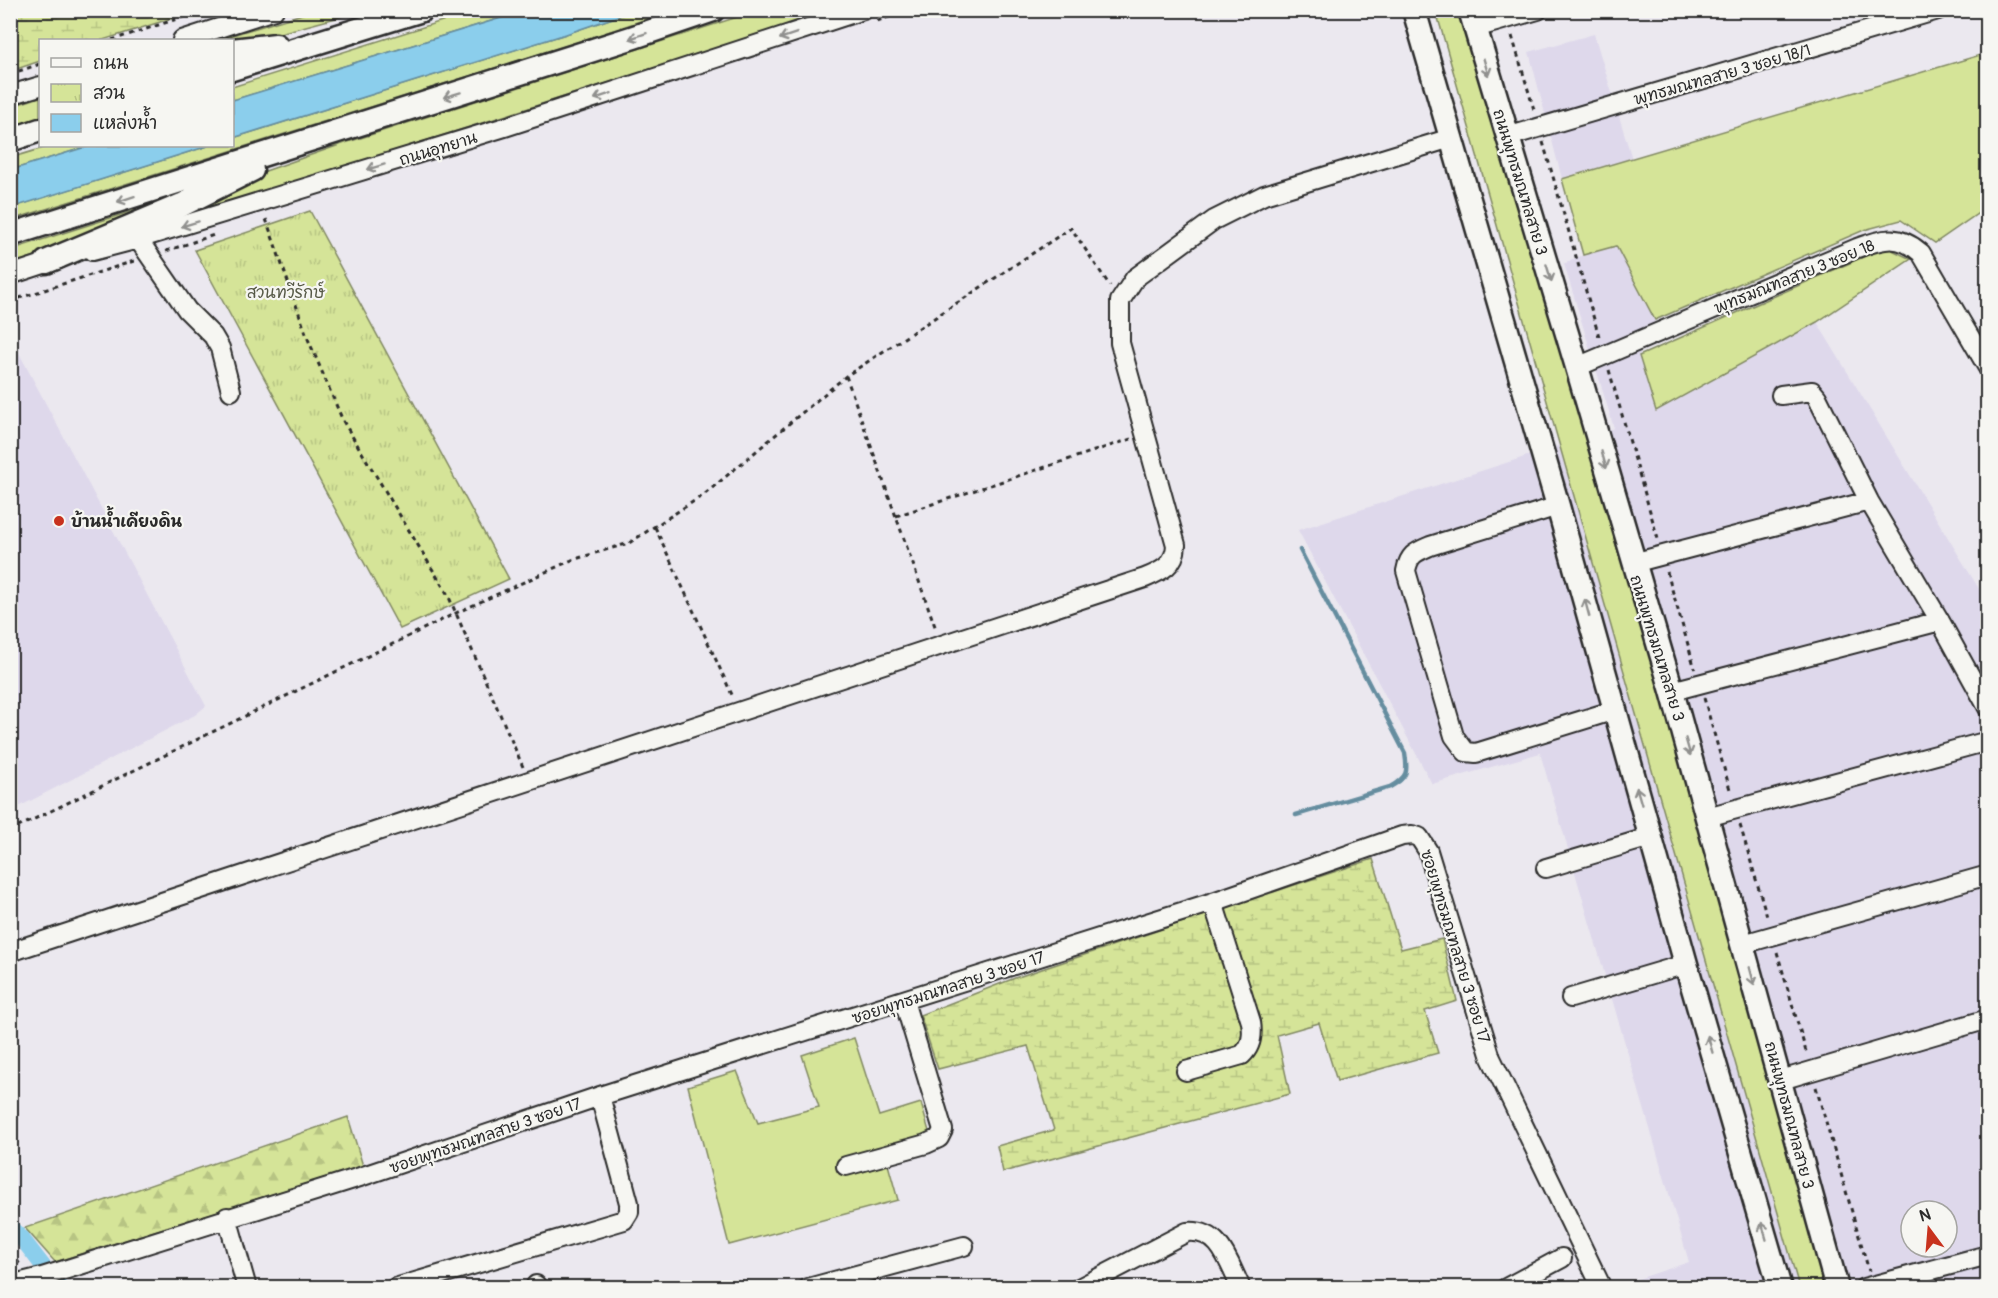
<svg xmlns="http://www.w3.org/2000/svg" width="1998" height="1298" font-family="Pangolin,'Playpen Sans Thai',sans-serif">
	<defs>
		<pattern id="forest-firs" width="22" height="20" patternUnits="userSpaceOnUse" patternTransform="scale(1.5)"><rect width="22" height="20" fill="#d5e498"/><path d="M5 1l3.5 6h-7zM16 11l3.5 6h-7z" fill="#b7c483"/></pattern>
		<pattern id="wetland-marsh" width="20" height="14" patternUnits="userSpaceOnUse" patternTransform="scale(1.5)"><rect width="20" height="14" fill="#d5e498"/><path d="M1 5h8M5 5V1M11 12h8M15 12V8" fill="none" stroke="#b7c483"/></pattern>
		<pattern id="park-tufts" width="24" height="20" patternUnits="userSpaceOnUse" patternTransform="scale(1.5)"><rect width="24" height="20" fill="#d5e498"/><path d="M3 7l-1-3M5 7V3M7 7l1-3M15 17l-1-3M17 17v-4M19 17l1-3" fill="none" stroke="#b7c483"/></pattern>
	</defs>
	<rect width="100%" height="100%" fill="#ebe8ef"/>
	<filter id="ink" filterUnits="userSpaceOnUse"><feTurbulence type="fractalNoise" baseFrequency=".0167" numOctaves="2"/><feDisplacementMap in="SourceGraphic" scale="12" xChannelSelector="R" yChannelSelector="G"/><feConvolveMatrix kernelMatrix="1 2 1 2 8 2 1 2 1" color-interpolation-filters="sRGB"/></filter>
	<g filter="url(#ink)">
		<path fill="#ded8eb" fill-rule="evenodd" d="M1594 34 1632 159 1562 179 1529 52Z
			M1616 245 1655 320 1639 356 1656 411 1817 322 1987 602V1287H1614L1689 1262 1540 753 1432 784 1298 530 1614 428 1564 264 1583 255ZM1911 1211H1947V1247H1911Z
			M10 336 206 706 195 715 11 811Z"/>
		<path fill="#d5e498" stroke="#808862" stroke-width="1.5" d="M312 11H362L265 37 216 40Z
			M474 11H524L233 100 232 87Z
			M633 11H670L581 41 11 220 10 208 208 146H232L233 138 566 34Z
			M756 11H828L696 55 195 214 186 213 254 175 348 142Z
			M1436 11H1463L1528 225 1829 1287H1799Z
			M1987 53V207L1935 243 1901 220 1864 230 1655 320 1616 246 1583 255 1562 179Z
			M40 97V120L11 130 10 107Z
			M50 146H89L11 170 10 158Z
			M176 197 93 237 11 264 10 250Z
			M1886 247 1911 259 1817 322 1656 411 1639 356Z
			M854 1038 879 1116 921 1103 933 1146 887 1161 898 1200 729 1245 688 1086 737 1071 758 1123 819 1107 802 1055Z"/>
		<path fill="url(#forest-firs)" stroke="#808862" stroke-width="1.5" d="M348 1117 363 1166 55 1262 25 1228Z"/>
		<path fill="url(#wetland-marsh)" stroke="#808862" stroke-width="1.5" d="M10 11 11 10 195 11 103 40H40V61L11 71Z
			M1373 859 1401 949 1442 939 1457 1001 1425 1011 1438 1053 1337 1081 1319 1023 1277 1035 1290 1094 1003 1172 997 1146 1054 1130 1028 1046 938 1069 920 1015 1015 978Z"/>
		<path fill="url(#park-tufts)" stroke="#808862" stroke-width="1.5" d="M310 211 509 579 400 629 195 250Z"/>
		<path fill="#8bceec" stroke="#658d9f" stroke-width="1.5" d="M524 11H633L566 34 233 138V100Z
			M89 146H208L11 208V170Z"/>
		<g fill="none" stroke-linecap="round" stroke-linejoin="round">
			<path stroke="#658d9f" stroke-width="4.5" d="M1296 815 1390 787C1408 777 1408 772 1405 753L1300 550"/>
			<path stroke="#8bceec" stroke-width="16" d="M10 1227 23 1240 60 1288"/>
			<defs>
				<path id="minor" d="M1475 28 1538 10
					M182 40 274 10
					M10 95 40 86
					M1507 137 1938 10
					M138 239 187 310 213 336 220 348 231 391
					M92 251 138 239 505 127 863 10
					M10 275 59 259
					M1577 367 1857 248C1883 239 1898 233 1921 253L1988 368
					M1781 395 1812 391 1817 397 1869 501 1940 621 1988 708
					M1558 506 1430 546C1416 552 1409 554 1406 571L1454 736 1466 752 1476 753 1615 710
					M1633 563 1869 501
					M1672 691 1940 621
					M1707 817 1988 741
					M1546 868 1650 837
					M1743 944 1988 875
					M10 952 1145 578C1162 571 1175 565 1176 545L1120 343V301L1135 278 1214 220 1264 195 1451 138
					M1571 998 1686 964
					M1186 1071 1242 1055C1252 1046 1253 1035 1251 1022L1213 902
					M1781 1080 1988 1019
					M846 1166 926 1144 939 1138 943 1130 904 1001
					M227 1217 247 1288
					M10 1285 42 1277 360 1177 600 1096 1213 902 1402 836 1412 835 1419 837 1428 851 1491 1058 1602 1288
					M536 1285V1288
					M395 1288 624 1220 629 1212V1203L600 1096
					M808 1288 964 1246
					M1079 1288 1187 1232C1221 1229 1228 1262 1241 1288
					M1506 1288 1562 1258
					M1864 1288 1988 1255"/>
				<path id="major" d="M1414 10 1558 506 1686 964 1780 1288
					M1470 10 1577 367 1672 691 1837 1288
					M232 50 276 45
					M232 69 422 10
					M10 140 40 130
					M10 235 634 37 713 10
					M46 262 182 205 252 170"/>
			</defs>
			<use href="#minor" stroke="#2b2b2b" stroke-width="22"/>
			<use href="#major" stroke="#2b2b2b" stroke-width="27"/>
			<path stroke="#2b2b2b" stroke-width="3" stroke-dasharray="4.5 4.5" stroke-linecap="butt" d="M877 21 909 10
				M1512 36 1535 113
				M112 40 205 10
				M10 74 40 64
				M1543 142 1600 340
				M266 219 308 339 343 421 448 595 523 767
				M166 251 217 234
				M10 301 134 261
				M1609 370 1658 539
				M846 376 936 629
				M896 516 1131 439
				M655 527 733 697
				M1667 572 1695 669
				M1704 698 1731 793
				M1740 825 1768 920
				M10 831 456 613 572 560 629 543 705 494 846 376 1071 228 1110 286
				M1777 952 1807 1055
				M1816 1087 1869 1271
				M10 1254 22 1266"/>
			<use href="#minor" stroke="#f6f6f2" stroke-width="18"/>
			<use href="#major" stroke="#f6f6f2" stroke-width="22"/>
		</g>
		<defs><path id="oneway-shaft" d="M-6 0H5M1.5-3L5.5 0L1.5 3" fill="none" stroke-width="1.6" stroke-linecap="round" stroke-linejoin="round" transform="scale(1.5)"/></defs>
		<g stroke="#90908e">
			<use href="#oneway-shaft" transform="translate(638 36) rotate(162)"/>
			<use href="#oneway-shaft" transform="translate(788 36) rotate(161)"/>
			<use href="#oneway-shaft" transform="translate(1486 67) rotate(74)"/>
			<use href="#oneway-shaft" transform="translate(452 95) rotate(163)"/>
			<use href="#oneway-shaft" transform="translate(603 96) rotate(162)"/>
			<use href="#oneway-shaft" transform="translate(376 167) rotate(163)"/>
			<use href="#oneway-shaft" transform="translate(126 199) rotate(162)"/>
			<use href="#oneway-shaft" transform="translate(190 224) rotate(163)"/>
			<use href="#oneway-shaft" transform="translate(1549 273) rotate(73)"/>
			<use href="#oneway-shaft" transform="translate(1604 460) rotate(74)"/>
			<use href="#oneway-shaft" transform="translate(1587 608) rotate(-105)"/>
			<use href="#oneway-shaft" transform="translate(1688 747) rotate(74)"/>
			<use href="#oneway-shaft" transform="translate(1639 796) rotate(-106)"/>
			<use href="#oneway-shaft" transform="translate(1752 976) rotate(75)"/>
			<use href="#oneway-shaft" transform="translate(1710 1044) rotate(-106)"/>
			<use href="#oneway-shaft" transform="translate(1764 1231) rotate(-106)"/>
		</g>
	</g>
	<circle fill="#c8321e" stroke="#f6f6f2" stroke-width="2" cx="59" cy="521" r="6"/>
	<g text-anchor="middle" stroke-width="4.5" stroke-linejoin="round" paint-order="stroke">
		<g font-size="16" fill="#2b2b2b" stroke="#f6f6f2">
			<text transform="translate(1722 74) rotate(-16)" y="6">พุทธมณฑลสาย 3 ซอย 18/1</text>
			<text transform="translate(438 148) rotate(-17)" y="6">ถนนอุทยาน</text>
			<text transform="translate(1521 182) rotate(73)" y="6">ถนนพุทธมณฑลสาย 3</text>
			<text transform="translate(1794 276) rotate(-22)" y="6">พุทธมณฑลสาย 3 ซอย 18</text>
			<text transform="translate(1658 648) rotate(73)" y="6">ถนนพุทธมณฑลสาย 3</text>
			<text transform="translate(1456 946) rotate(73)" y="6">ซอยพุทธมณฑลสาย 3 ซอย 17</text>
			<text transform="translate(948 987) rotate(-18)" y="6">ซอยพุทธมณฑลสาย 3 ซอย 17</text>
			<text transform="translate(1790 1115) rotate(75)" y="6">ถนนพุทธมณฑลสาย 3</text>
			<text transform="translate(485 1135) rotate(-19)" y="6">ซอยพุทธมณฑลสาย 3 ซอย 17</text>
		</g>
		<g font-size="16" fill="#565946" stroke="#f6f6f2">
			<text x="286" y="298">สวนทวีรักษ์</text>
		</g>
		<g font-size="16" font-weight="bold" fill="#2b2b2b" stroke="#f6f6f2" text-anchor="start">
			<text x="71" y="527">บ้านน้ำเคียงดิน</text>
		</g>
	</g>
	<rect width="1998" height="1298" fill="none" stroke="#f6f6f2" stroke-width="36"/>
	<rect x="18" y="18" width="1962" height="1262" fill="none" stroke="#2b2b2b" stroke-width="2" filter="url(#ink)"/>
	<rect x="39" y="39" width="195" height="108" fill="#f6f6f2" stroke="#a5a5a2" stroke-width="1.5"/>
	<rect x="51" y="58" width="30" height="9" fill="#f6f6f2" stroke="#a5a5a2" stroke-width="1.5"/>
	<text x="93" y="69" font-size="18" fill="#2b2b2b">ถนน</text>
	<rect x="51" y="84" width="30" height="18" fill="url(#park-tufts)" stroke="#a5a5a2" stroke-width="1.5"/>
	<text x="93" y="99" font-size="18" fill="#2b2b2b">สวน</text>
	<rect x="51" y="114" width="30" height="18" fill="#8bceec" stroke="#a5a5a2" stroke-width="1.5"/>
	<text x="93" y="129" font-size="18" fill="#2b2b2b">แหล่งน้ำ</text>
	<g transform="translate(1929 1229) rotate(344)"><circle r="28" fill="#f6f6f2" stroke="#a5a5a2" stroke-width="1.5"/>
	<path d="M0-4.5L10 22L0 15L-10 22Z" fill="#c8321e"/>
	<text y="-9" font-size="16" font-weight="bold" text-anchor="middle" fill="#2b2b2b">N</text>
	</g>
</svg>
